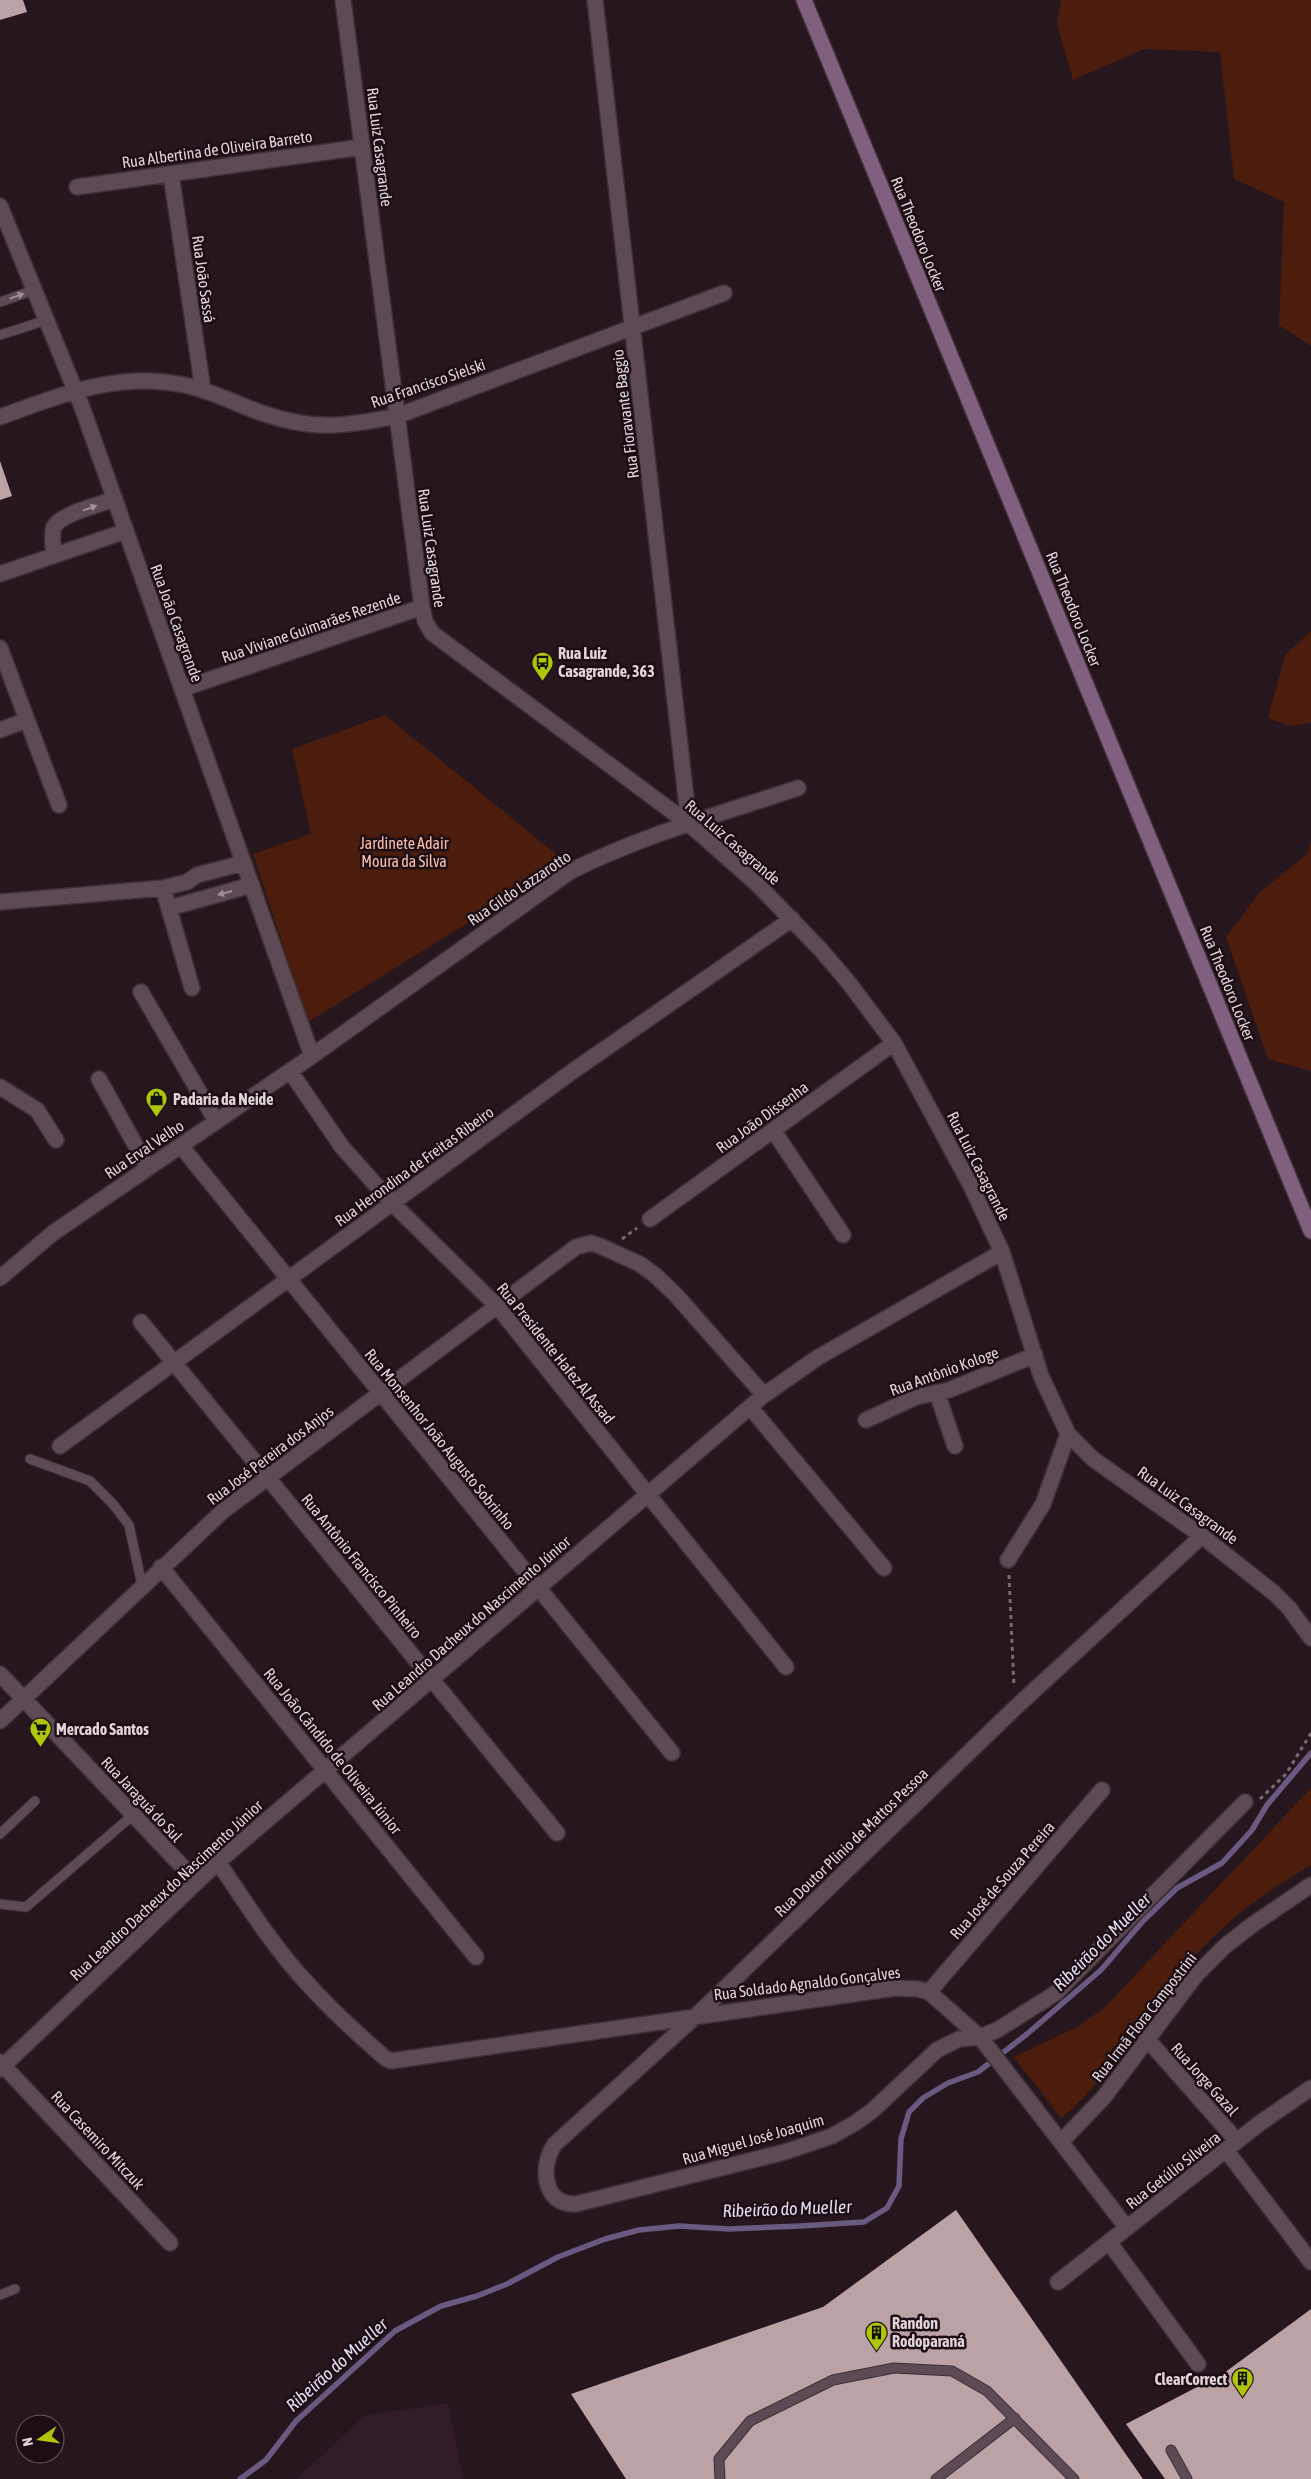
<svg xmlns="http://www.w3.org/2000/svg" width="1311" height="2479" font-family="'Asap Condensed',sans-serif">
	<rect width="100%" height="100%" fill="#26171f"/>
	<path fill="#311c28" d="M448 2403 463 2479H296L365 2416Z"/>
	<path fill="#4c1c0c" d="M1061 0H1311V346L1279 325 1284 202 1234 179 1220 52 1144 49 1073 80 1057 24Z
		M1311 631V723L1291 726 1268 718 1285 655Z
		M385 715 566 862 308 1022 253 854 311 834 292 749Z
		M1311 842V1071L1268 1059 1226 937 1260 892 1307 854Z
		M1311 1788V1865C1294 1876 1276 1886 1260 1898 1217 1928 1182 1968 1150 2008 1121 2045 1099 2089 1061 2118L1014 2057 1079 2026 1104 2008Z"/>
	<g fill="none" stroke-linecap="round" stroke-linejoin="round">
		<path stroke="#685a81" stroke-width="5.5" d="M240 2479 266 2460 296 2421 395 2331 441 2306 477 2296 507 2284 558 2257 605 2239 639 2230 679 2226 729 2229 800 2226 864 2222 887 2208 899 2186 901 2139 909 2112 923 2098 948 2083 978 2072 1027 2034 1101 1970 1143 1921 1177 1888 1222 1863 1252 1830 1267 1805 1311 1753"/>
	</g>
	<path fill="#bba2a4" d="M0 0H23L27 12 0 20Z
		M0 461 12 496 0 500Z
		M956 2210 1143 2479H626L571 2394 823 2307Z
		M1311 2309V2479H1165L1126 2424 1224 2373Z"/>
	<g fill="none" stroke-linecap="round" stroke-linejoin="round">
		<defs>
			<path id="lane" d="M0 302 34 290
				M0 335 47 320
				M30 1459 90 1481 113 1504 129 1525 142 1585
				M0 1834 35 1801
				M0 1904 26 1907 133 1815
				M0 2295 15 2289
				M1171 2450 1187 2479
				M720 2479 719 2459 750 2421 833 2380 894 2368 952 2371 987 2391 1074 2479
				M936 2479 1015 2418"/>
			<path id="street" d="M343 0 422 607 425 621 432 633 689 824 757 884 821 950 849 983 894 1043 971 1186 1002 1252 1041 1376 1068 1434 1093 1459 1202 1536 1274 1593 1289 1608 1311 1638
				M595 0 689 824
				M171 174 203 390
				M77 187 362 147
				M0 206 82 407 312 1056
				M0 417C61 395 118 371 184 385 210 390 234 403 259 412 312 431 343 427 397 416L724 293
				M54 555C53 546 51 535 54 527 60 514 101 504 115 499
				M0 574 126 531
				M0 648 59 805
				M182 689 422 607
				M0 730 27 720
				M163 888 192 988
				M0 902 163 888 187 882 197 875 244 863
				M169 908 252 885
				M141 992 216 1121
				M290 1071 342 1147 392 1203 497 1306 786 1667
				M99 1079 148 1168
				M0 1087 37 1110 56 1140
				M773 1130 843 1235
				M181 1146 672 1753
				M650 1219 894 1043
				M0 1278 53 1233 312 1056 571 871C643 835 723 813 798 788
				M141 1322 557 1833
				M937 1393 955 1446
				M750 1407 884 1568
				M866 1420 916 1397 949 1390 1035 1355
				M60 1446 573 1071 792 919
				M1202 1536 1015 1708 697 2015 555 2144C540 2164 542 2206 576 2204L785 2152 832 2136 855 2123 872 2111 937 2050 959 2039 980 2037 997 2030 1056 1993 1245 1802
				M1008 1560 1043 1504 1068 1434
				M161 1567 476 1957
				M0 1674 197 1882
				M0 1721 223 1511 576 1247 591 1243 600 1246 640 1264 656 1276 675 1294 764 1395
				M218 1862C246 1903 273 1947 307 1983 331 2010 358 2034 385 2058L391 2061 895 1988 918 1989 929 1992 980 2037 1127 2228
				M929 1992 1102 1790
				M1147 2039 1237 2141
				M0 2062 170 2243
				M0 2069 218 1862 764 1395 817 1358 1002 1252
				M1061 2142 1104 2097 1196 1975 1224 1947 1252 1925 1311 1885
				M1226 2150 1311 2262
				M1109 2242 1198 2364
				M1058 2282 1260 2123 1311 2088"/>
			<path id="secondary" d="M804 0 1311 1231"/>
		</defs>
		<use href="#lane" stroke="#3d3137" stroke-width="11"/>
		<use href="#street" stroke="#3d3137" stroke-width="18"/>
		<use href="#secondary" stroke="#3d3137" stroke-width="18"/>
		<path stroke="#786b72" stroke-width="3" stroke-dasharray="4 4" stroke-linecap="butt" d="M622 1239 637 1228
			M1009 1575 1014 1687
			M1260 1799 1286 1774 1311 1733"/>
		<use href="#lane" stroke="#5d4a54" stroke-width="9"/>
		<use href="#street" stroke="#5d4a54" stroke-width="15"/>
		<use href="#secondary" stroke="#815f7f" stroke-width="15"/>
	</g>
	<defs><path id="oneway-solid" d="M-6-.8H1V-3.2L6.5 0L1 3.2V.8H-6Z" transform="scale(1.25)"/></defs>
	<g fill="#9e8f96">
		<use href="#oneway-solid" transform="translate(17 296) rotate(-19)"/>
		<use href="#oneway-solid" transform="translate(90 508) rotate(-20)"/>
		<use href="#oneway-solid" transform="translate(225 893) rotate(165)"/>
	</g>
	<defs>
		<symbol id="bus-pin" viewBox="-11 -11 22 30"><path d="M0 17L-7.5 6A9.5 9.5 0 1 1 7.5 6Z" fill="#aec50a" stroke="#1d0e16"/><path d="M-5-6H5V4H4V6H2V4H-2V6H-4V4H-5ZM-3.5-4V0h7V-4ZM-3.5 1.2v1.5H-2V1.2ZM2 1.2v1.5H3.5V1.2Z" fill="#111"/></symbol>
		<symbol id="shop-pin" viewBox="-11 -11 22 30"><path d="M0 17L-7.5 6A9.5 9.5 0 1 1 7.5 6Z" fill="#aec50a" stroke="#1d0e16"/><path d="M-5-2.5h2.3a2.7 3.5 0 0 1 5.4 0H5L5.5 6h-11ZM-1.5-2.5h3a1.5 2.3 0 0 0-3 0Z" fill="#111"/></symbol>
		<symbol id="supermarket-pin" viewBox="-11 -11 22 30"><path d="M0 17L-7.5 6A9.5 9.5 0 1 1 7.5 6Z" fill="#aec50a" stroke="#1d0e16"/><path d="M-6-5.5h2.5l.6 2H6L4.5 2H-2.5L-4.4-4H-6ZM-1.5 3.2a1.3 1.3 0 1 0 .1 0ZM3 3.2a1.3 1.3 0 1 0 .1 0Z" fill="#111"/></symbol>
		<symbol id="building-pin" viewBox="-11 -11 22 30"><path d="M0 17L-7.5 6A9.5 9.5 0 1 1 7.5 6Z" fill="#aec50a" stroke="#1d0e16"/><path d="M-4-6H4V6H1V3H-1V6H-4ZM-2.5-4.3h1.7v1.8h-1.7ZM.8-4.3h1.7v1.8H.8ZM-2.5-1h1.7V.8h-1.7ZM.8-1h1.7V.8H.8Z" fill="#111"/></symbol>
	</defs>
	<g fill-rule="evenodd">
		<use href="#bus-pin" x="530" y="650" width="25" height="34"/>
		<use href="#shop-pin" x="144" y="1086" width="25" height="34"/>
		<use href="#supermarket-pin" x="28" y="1716" width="25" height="34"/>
		<use href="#building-pin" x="864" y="2320" width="25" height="34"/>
		<use href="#building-pin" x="1230" y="2366" width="25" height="34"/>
	</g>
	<g text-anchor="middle" stroke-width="5" stroke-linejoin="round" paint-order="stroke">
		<g font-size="16" fill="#dfd4d9" stroke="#1d0e16">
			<text transform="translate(380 147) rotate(83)" y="6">Rua Luiz Casagrande</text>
			<text transform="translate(217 149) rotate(-8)" y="6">Rua Albertina de Oliveira Barreto</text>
			<text transform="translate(919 234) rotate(68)" y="6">Rua Theodoro Locker</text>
			<text transform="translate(204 279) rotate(82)" y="6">Rua João Sassá</text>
			<text transform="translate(428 383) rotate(-19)" y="6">Rua Francisco Sielski</text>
			<text transform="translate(625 414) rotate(-97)" y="6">Rua Fioravante Baggio</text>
			<text transform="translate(432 548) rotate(82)" y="6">Rua Luiz Casagrande</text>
			<text transform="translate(1074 609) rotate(68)" y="6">Rua Theodoro Locker</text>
			<text transform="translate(177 623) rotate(70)" y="6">Rua João Casagrande</text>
			<text transform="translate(311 627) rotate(-19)" y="6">Rua Viviane Guimarães Rezende</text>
			<text transform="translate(733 842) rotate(41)" y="6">Rua Luiz Casagrande</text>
			<text transform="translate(519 888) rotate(-34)" y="6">Rua Gildo Lazzarotto</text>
			<text transform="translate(1228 983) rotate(68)" y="6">Rua Theodoro Locker</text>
			<text transform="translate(762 1117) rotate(-36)" y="6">Rua João Dissenha</text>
			<text transform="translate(144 1149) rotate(-34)" y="6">Rua Erval Velho</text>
			<text transform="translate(414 1166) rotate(-36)" y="6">Rua Herondina de Freitas Ribeiro</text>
			<text transform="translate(979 1166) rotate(63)" y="6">Rua Luiz Casagrande</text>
			<text transform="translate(556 1353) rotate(51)" y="6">Rua Presidente Hafez Al Assad</text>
			<text transform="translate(944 1371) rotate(-20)" y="6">Rua Antônio Kologe</text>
			<text transform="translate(440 1439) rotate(51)" y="6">Rua Monsenhor João Augusto Sobrinho</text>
			<text transform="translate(270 1455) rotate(-37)" y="6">Rua José Pereira dos Anjos</text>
			<text transform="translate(1188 1505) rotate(36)" y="6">Rua Luiz Casagrande</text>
			<text transform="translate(362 1566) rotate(51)" y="6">Rua Antônio Francisco Pinheiro</text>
			<text transform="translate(471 1623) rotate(-41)" y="6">Rua Leandro Dacheux do Nascimento Júnior</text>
			<text transform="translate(333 1751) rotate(51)" y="6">Rua João Cândido de Oliveira Júnior</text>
			<text transform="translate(142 1799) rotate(47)" y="6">Rua Jaraguá do Sul</text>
			<text transform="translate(851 1842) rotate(-44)" y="6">Rua Doutor Plínio de Mattos Pessoa</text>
			<text transform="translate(1002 1880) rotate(-49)" y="6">Rua José de Souza Pereira</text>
			<text transform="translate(166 1890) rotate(-43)" y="6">Rua Leandro Dacheux do Nascimento Júnior</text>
			<text transform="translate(807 1983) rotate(-7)" y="6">Rua Soldado Agnaldo Gonçalves</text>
			<text transform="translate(1144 2017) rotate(-52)" y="6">Rua Irmã Flora Campostrini</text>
			<text transform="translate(1205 2079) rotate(48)" y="6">Rua Jorge Gazal</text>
			<text transform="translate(753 2139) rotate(-16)" y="6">Rua Miguel José Joaquim</text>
			<text transform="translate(98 2140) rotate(47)" y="6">Rua Casemiro Mitczuk</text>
			<text transform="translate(1173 2170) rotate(-38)" y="6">Rua Getúlio Silveira</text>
		</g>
		<g font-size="16" font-weight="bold" fill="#dfd4d9" stroke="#1d0e16" text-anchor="start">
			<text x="558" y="659">Rua Luiz<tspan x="558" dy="18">Casagrande, 363</tspan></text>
			<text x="173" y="1105">Padaria da Neide</text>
			<text x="56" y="1735">Mercado Santos</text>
			<text x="892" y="2329">Randon<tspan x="892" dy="18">Rodoparaná</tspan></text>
			<text x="1227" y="2385" text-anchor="end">ClearCorrect</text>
		</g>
		<g font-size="16" fill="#fabfab" stroke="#1d0e16">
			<text x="404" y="849">Jardinete Adair<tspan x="404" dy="18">Moura da Silva</tspan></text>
		</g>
		<g font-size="18" font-style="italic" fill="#e1def1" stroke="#1d0e16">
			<text transform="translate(1102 1942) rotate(-45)" y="6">Ribeirão do Mueller</text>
			<text transform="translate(787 2209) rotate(-2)" y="6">Ribeirão do Mueller</text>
			<text transform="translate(337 2365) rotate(-42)" y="6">Ribeirão do Mueller</text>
		</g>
	</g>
	<g transform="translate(40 2439) rotate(257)"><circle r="24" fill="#1d0e16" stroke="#6b5d64"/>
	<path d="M0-4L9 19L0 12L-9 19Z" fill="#aec50a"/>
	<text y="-8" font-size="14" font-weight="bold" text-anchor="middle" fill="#dfd4d9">N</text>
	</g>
</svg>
